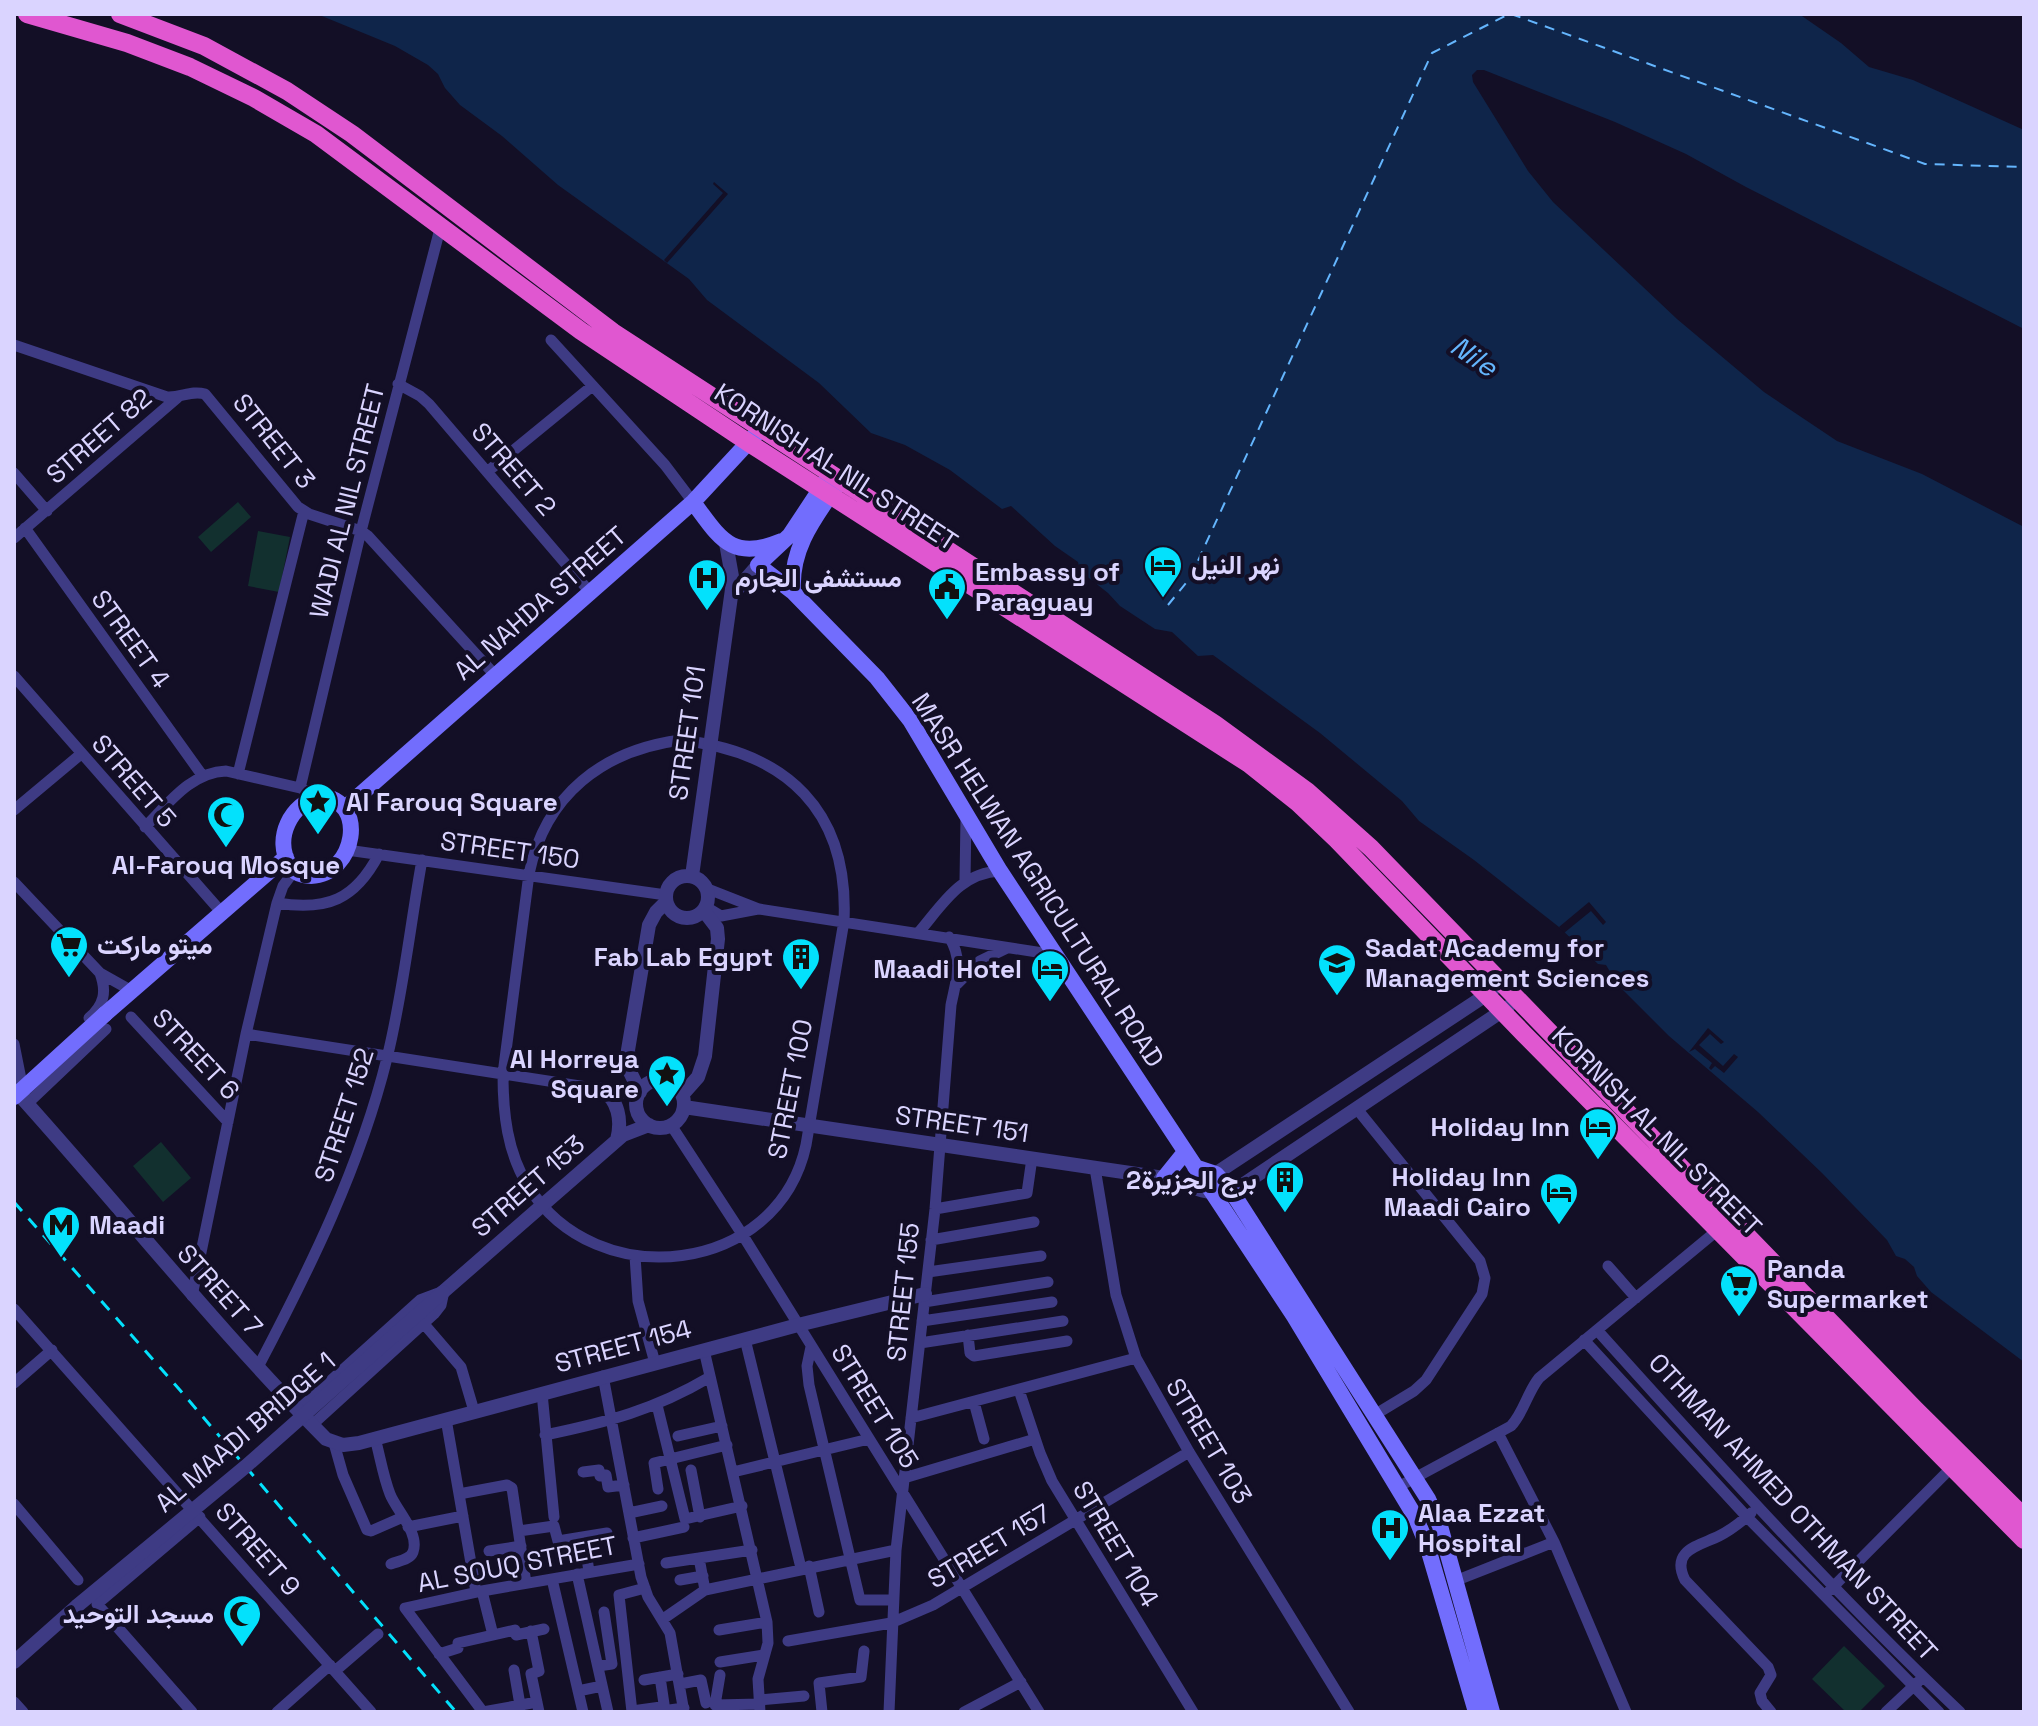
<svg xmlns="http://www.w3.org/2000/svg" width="2038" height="1726" font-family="'Space Grotesk',Vazirmatn,sans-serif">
	<rect width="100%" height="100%" fill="#130f26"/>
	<path fill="#12302f" d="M238 502 251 517 211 552 198 537Z
		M258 531 290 537 279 592 248 586Z
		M161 1142 191 1178 163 1202 133 1166Z
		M1844 1646 1885 1686 1859 1712H1846L1812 1679Z"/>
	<path fill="#0f254a" d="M317 14H1799L1841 43 1869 67 1913 80 2024 130V329L1746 187 1686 154 1615 122 1484 70H1477L1472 75 1473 82 1528 171 1553 202 1677 319 1764 392 1837 441 1922 474 2024 527V1362L1931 1292 1917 1276 1914 1267 1905 1259 1896 1256 1887 1240 1822 1173 1758 1112 1669 1036 1618 985 1606 965 1598 964 1559 927 1474 860 1419 821 1402 801 1320 733 1213 655 1198 656 1172 632 1155 629 1120 606 1108 593 1080 571 1078 562 1055 546 1011 506 1002 509 950 470 905 445 871 433 819 383 707 300 689 279 558 185 502 136 460 105 445 88 438 74 428 65 395 46Z"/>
	<path fill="#130f26" d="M714 182 728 194 667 263 664 260 723 193 713 184Z
		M1589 902 1606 922 1603 925 1591 911 1564 933 1559 927Z
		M1708 1028 1724 1042 1721 1044 1710 1034 1699 1045 1723 1066 1734 1054 1738 1057 1724 1073 1715 1066 1711 1070 1709 1068 1712 1063 1695 1049 1689 1052Z"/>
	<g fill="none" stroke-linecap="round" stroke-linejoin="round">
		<path stroke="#64b5fd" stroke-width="2" stroke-dasharray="10 8" stroke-linecap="butt" d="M1511 14 1925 164 2024 167
			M1168 605 1190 578 1432 53 1509 14"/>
		<path stroke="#3e3b84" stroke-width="11" d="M551 340 665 465 693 502
			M14 345 167 397C181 398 191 390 205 394L298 507 309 514 361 531 368 536 494 674
			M398 384 420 396 429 404 589 591
			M487 472 591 387
			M14 473 47 511
			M25 528 202 775
			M14 538 177 398
			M14 676 223 914
			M681 740C787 752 849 811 844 921L806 1145C778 1275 596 1296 528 1186 507 1152 503 1113 503 1074L529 874C545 795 603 750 681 740Z
			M238 774 304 511
			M300 788 361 531 441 225
			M14 810 81 754
			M145 827C168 804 191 772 226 771L300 788 320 796
			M347 850 666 895
			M965 880 966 817
			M14 882 100 973 132 991
			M708 889 759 909 1056 955
			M277 903C327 911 355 900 379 854
			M706 907 721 916 758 909
			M919 932C943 904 960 873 1000 871
			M957 984 980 961 1007 948
			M131 1017 228 1122
			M89 1018C104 1005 107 992 100 973
			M246 1034 638 1095
			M14 1044 24 1094
			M27 1104 106 1029
			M1357 1109 1480 1261 1485 1278 1482 1294 1426 1380 1414 1391 1376 1414
			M671 1125 742 1234 1039 1712
			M1095 1168 1116 1295 1136 1358 1189 1452 1349 1712
			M935 1209 1027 1193 1032 1158
			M931 1240 1034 1222
			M635 1256 638 1301 655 1363
			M1608 1266 1636 1298
			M928 1272 1041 1256
			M192 1296 246 1034 277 903 283 886 294 871
			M924 1302 1048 1282
			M14 1309 371 1712
			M922 1321 1052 1302
			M424 1324 461 1367 474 1411
			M1597 1330C1714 1460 1832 1591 1960 1712
			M968 1335 970 1353 974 1356 1067 1341
			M745 1339 801 1568
			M1584 1340 1747 1517 1939 1712
			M920 1343 1063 1321
			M811 1347 807 1366 809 1385 860 1600H893
			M704 1350 767 1622 768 1643 758 1679 760 1712
			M258 1367C310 1268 360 1167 387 1058 403 994 410 926 422 860
			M603 1376 641 1577 648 1597 670 1633 684 1712
			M14 1383 52 1350
			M1019 1390 1040 1453 1052 1481 1193 1712
			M542 1393 554 1517
			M974 1402 984 1439
			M657 1405 685 1519 742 1506
			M298 1410 420 1300 444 1291 441 1305 434 1314 312 1425
			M911 1418 1136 1358
			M446 1419 476 1592
			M1498 1433 1554 1542 1626 1712
			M545 1435C608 1422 654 1410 710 1377
			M678 1436 722 1426
			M375 1438C380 1456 383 1476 390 1494 396 1510 420 1533 413 1552 410 1560 398 1561 391 1564
			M334 1443 343 1475 367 1530 371 1531 403 1517
			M691 1470 700 1517
			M583 1472 599 1470 600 1476 606 1475 608 1487 624 1485
			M733 1472 869 1439
			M904 1478 1035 1439
			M1398 1487 1511 1426C1524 1412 1527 1393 1539 1378L1719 1229
			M658 1489 654 1463 727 1445
			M459 1494 507 1485 512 1488 526 1583
			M14 1504 78 1580
			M629 1513 662 1506
			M1751 1513C1741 1522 1731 1530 1719 1536 1699 1546 1670 1550 1685 1580L1768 1667 1771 1675 1760 1693 1762 1701 1771 1712
			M408 1527 463 1516
			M519 1531 554 1526 558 1541 607 1533
			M584 1537 589 1572
			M633 1538 684 1527
			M489 1551 521 1546
			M699 1558 705 1590
			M666 1563 752 1550
			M809 1566 819 1612
			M577 1574 608 1712
			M552 1579 583 1712
			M680 1580 703 1576
			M1455 1581 1554 1542
			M1830 1590 1951 1468
			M482 1591 493 1635
			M663 1619 705 1590 896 1550
			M719 1630 767 1622
			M531 1631 539 1671 531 1674 539 1712
			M788 1641 891 1623 933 1605 1189 1452
			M439 1654 458 1648V1643L515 1630 516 1635 544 1629
			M720 1662 764 1655
			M598 1666 612 1664 604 1612
			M514 1670 520 1705
			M335 1671 378 1634
			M720 1675 715 1705 760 1704
			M660 1677 664 1704
			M644 1680 678 1674
			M680 1684 701 1680 706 1703
			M578 1691 602 1686
			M759 1700 804 1696
			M14 1702 23 1712
			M632 1711 661 1707 662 1711 684 1708
			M192 1712 97 1604 200 1517
			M277 1712 330 1665
			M483 1712 405 1608 482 1591 639 1564
			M483 1712 537 1702
			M632 1712 619 1595 645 1588
			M822 1712 819 1683 861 1677 864 1651
			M889 1712 896 1550 935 1209 951 1005C956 980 964 960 949 937
			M964 1712 1021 1682
			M1886 1712 1918 1682"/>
		<path stroke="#3e3b84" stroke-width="14" d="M733 594 758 565
			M666 897a21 21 0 1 1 42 0a21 21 0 1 1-42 0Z
			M692 876 733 582 726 543
			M636 1104a24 24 0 1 1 48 0a24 24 0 1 1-48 0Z
			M14 1089C119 1205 216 1328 326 1439L343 1445 359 1443 798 1325 925 1294
			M600 1089C619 1099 622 1121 617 1140
			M640 1092 630 1072 628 1050 649 925 656 912 666 902
			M682 1095 698 1077 705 1056 718 939 717 928 704 911
			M684 1107 1164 1178C1186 1184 1209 1197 1232 1192L1508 1007
			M1209 1178 1492 991
			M443 1292 623 1135 649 1125
			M14 1662 77 1606"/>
		<path stroke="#726dfd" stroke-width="16" d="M827 479 790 535 758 565 793 592 877 678 910 720 1000 871 1294 1316 1416 1518 1427 1545 1476 1712
			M693 502C720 538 731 562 782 541
			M793 592C790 547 816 516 840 481
			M320 796C369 800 355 875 311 876 303 876 294 873 290 866 273 838 291 804 320 796Z
			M345 808 693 502 757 433
			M105 1014 286 857
			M1195 1167 1216 1174 1232 1192 1428 1499 1440 1526 1492 1712
			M1164 1178 1185 1152"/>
		<path stroke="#e057d0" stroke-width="18" d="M27 14 127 43 190 67 254 98 316 134 581 331 749 443 1249 764 1298 803 1337 840 1524 1034 2024 1540
			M120 14 204 46 287 91 352 134 613 332 1215 724 1307 791 1371 848 1915 1409 2024 1517"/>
		<path stroke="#03e1fc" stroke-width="3" stroke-dasharray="12 10" stroke-linecap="butt" d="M14 1202 179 1389 456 1712"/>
		<path stroke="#3e3b84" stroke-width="14" d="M77 1606 245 1467 443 1292"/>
		<path stroke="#726dfd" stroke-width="16" d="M14 1097 105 1014"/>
	</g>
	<defs>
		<symbol id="hotel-pin" viewBox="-11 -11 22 30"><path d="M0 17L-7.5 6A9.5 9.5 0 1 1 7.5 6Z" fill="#03e1fc" stroke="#130f26"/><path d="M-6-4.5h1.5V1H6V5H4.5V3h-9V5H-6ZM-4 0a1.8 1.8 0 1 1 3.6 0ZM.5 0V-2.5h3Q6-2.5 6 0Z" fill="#111"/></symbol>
		<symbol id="hospital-pin" viewBox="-11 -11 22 30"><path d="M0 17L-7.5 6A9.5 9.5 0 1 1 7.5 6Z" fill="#03e1fc" stroke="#130f26"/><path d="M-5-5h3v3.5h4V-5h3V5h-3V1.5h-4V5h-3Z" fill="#111"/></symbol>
		<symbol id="civic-pin" viewBox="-11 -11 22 30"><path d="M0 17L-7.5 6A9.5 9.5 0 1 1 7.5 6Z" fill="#03e1fc" stroke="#130f26"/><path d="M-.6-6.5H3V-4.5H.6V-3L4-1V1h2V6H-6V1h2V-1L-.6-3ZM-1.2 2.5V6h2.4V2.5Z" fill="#111"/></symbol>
		<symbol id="sight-pin" viewBox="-11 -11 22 30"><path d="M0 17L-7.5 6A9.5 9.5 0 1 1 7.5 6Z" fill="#03e1fc" stroke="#130f26"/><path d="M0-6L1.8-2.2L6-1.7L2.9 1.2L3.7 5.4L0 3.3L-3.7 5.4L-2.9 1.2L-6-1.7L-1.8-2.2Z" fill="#111"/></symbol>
		<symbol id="mosque-pin" viewBox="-11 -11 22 30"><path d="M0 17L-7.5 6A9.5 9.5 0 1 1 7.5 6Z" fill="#03e1fc" stroke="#130f26"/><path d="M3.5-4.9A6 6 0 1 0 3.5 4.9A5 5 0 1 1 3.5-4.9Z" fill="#111"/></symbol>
		<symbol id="supermarket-pin" viewBox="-11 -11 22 30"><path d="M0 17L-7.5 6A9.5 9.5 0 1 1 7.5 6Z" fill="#03e1fc" stroke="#130f26"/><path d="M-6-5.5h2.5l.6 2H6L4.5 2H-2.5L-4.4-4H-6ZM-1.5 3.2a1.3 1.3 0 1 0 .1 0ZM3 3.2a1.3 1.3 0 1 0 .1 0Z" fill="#111"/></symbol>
		<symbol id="building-pin" viewBox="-11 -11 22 30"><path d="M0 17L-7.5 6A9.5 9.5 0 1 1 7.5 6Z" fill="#03e1fc" stroke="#130f26"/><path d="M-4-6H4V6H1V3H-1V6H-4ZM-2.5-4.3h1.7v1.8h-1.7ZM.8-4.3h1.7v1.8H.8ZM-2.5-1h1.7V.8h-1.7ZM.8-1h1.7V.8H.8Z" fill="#111"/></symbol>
		<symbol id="university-pin" viewBox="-11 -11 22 30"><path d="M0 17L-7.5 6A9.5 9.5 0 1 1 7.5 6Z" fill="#03e1fc" stroke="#130f26"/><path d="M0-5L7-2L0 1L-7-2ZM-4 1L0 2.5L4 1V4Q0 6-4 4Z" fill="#111"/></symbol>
		<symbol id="metro-pin" viewBox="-11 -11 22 30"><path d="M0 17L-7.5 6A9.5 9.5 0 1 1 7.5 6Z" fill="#03e1fc" stroke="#130f26"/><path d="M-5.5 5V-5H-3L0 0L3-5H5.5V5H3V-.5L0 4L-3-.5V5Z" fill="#111"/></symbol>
	</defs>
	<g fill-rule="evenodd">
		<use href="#hotel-pin" x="1141" y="543" width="44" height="60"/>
		<use href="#hospital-pin" x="685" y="556" width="44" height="60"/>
		<use href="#civic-pin" x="925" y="565" width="44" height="60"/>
		<use href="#sight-pin" x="296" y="780" width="44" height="60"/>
		<use href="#mosque-pin" x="204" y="793" width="44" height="60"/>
		<use href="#supermarket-pin" x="47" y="923" width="44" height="60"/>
		<use href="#building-pin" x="779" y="935" width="44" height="60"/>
		<use href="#university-pin" x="1315" y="941" width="44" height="60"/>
		<use href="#hotel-pin" x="1028" y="947" width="44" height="60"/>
		<use href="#sight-pin" x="645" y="1052" width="44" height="60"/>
		<use href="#hotel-pin" x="1576" y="1105" width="44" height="60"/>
		<use href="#building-pin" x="1263" y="1158" width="44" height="60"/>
		<use href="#hotel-pin" x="1537" y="1170" width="44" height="60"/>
		<use href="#metro-pin" x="39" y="1203" width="44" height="60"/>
		<use href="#supermarket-pin" x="1717" y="1262" width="44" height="60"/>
		<use href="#hospital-pin" x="1368" y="1506" width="44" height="60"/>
		<use href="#mosque-pin" x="220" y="1592" width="44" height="60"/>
	</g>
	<g text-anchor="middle" stroke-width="8" stroke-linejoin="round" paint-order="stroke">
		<g font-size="26" fill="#dad4ff" stroke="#130f26">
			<text transform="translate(99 436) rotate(-41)" y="9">STREET 82</text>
			<text transform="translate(274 441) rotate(51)" y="9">STREET 3</text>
			<text transform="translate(836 467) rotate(33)" y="9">KORNISH AL NIL STREET</text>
			<text transform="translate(514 469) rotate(49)" y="9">STREET 2</text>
			<text transform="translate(347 501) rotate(-76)" y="9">WADI AL NIL STREET</text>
			<text transform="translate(540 603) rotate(-41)" y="9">AL NAHDA STREET</text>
			<text transform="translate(131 639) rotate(54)" y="9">STREET 4</text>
			<text transform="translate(687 733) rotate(-82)" y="9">STREET 101</text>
			<text transform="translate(134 781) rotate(49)" y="9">STREET 5</text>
			<text transform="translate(510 850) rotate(8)" y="9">STREET 150</text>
			<text transform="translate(1038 880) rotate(57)" y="9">MASR HELWAN AGRICULTURAL ROAD</text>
			<text transform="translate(196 1054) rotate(47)" y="9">STREET 6</text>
			<text transform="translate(790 1089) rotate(-79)" y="9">STREET 100</text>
			<text transform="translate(344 1115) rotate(-72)" y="9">STREET 152</text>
			<text transform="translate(962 1124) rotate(8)" y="9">STREET 151</text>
			<text transform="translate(1657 1131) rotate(45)" y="9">KORNISH AL NIL STREET</text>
			<text transform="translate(528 1186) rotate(-41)" y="9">STREET 153</text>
			<text transform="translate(220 1290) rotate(48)" y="9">STREET 7</text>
			<text transform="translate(903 1292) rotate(-84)" y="9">STREET 155</text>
			<text transform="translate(623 1346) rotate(-15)" y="9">STREET 154</text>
			<text transform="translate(875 1406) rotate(58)" y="9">STREET 105</text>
			<text transform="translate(245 1432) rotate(-41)" y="9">AL MAADI BRIDGE 1</text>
			<text transform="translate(1209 1441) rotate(59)" y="9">STREET 103</text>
			<text transform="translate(1793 1507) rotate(47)" y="9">OTHMAN AHMED OTHMAN STREET</text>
			<text transform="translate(1116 1544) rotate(59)" y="9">STREET 104</text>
			<text transform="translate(989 1546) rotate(-31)" y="9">STREET 157</text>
			<text transform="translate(258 1549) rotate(49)" y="9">STREET 9</text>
			<text transform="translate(517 1564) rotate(-11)" y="9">AL SOUQ STREET</text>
		</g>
		<g font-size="26" font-weight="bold" fill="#dad4ff" stroke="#130f26" text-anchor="start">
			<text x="1191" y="574">نهر النيل</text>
			<text x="975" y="581">Embassy of<tspan x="975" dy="30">Paraguay</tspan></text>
			<text x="735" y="587">مستشفى الجارم</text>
			<text x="346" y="811">Al Farouq Square</text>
			<text x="226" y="874" text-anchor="middle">Al-Farouq Mosque</text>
			<text x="97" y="954">ميتو ماركت</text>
			<text x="1365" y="957">Sadat Academy for<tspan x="1365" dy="30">Management Sciences</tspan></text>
			<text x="773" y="966" text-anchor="end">Fab Lab Egypt</text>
			<text x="1022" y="978" text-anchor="end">Maadi Hotel</text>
			<text x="639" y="1068" text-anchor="end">Al Horreya<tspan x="639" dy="30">Square</tspan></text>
			<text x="1570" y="1136" text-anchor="end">Holiday Inn</text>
			<text x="1531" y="1186" text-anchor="end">Holiday Inn<tspan x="1531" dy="30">Maadi Cairo</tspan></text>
			<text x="1257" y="1189" text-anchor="end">برج الجزيرة2</text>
			<text x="89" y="1234">Maadi</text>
			<text x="1767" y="1278">Panda<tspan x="1767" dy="30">Supermarket</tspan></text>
			<text x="1418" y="1522">Alaa Ezzat<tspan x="1418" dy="30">Hospital</tspan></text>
			<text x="214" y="1623" text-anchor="end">مسجد التوحيد</text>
		</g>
		<g font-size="28" font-style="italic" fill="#64b5fd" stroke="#130f26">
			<text transform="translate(1474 356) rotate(34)" y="10">Nile</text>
		</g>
	</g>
	<rect width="2038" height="1726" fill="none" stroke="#dad4ff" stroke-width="32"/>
</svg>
